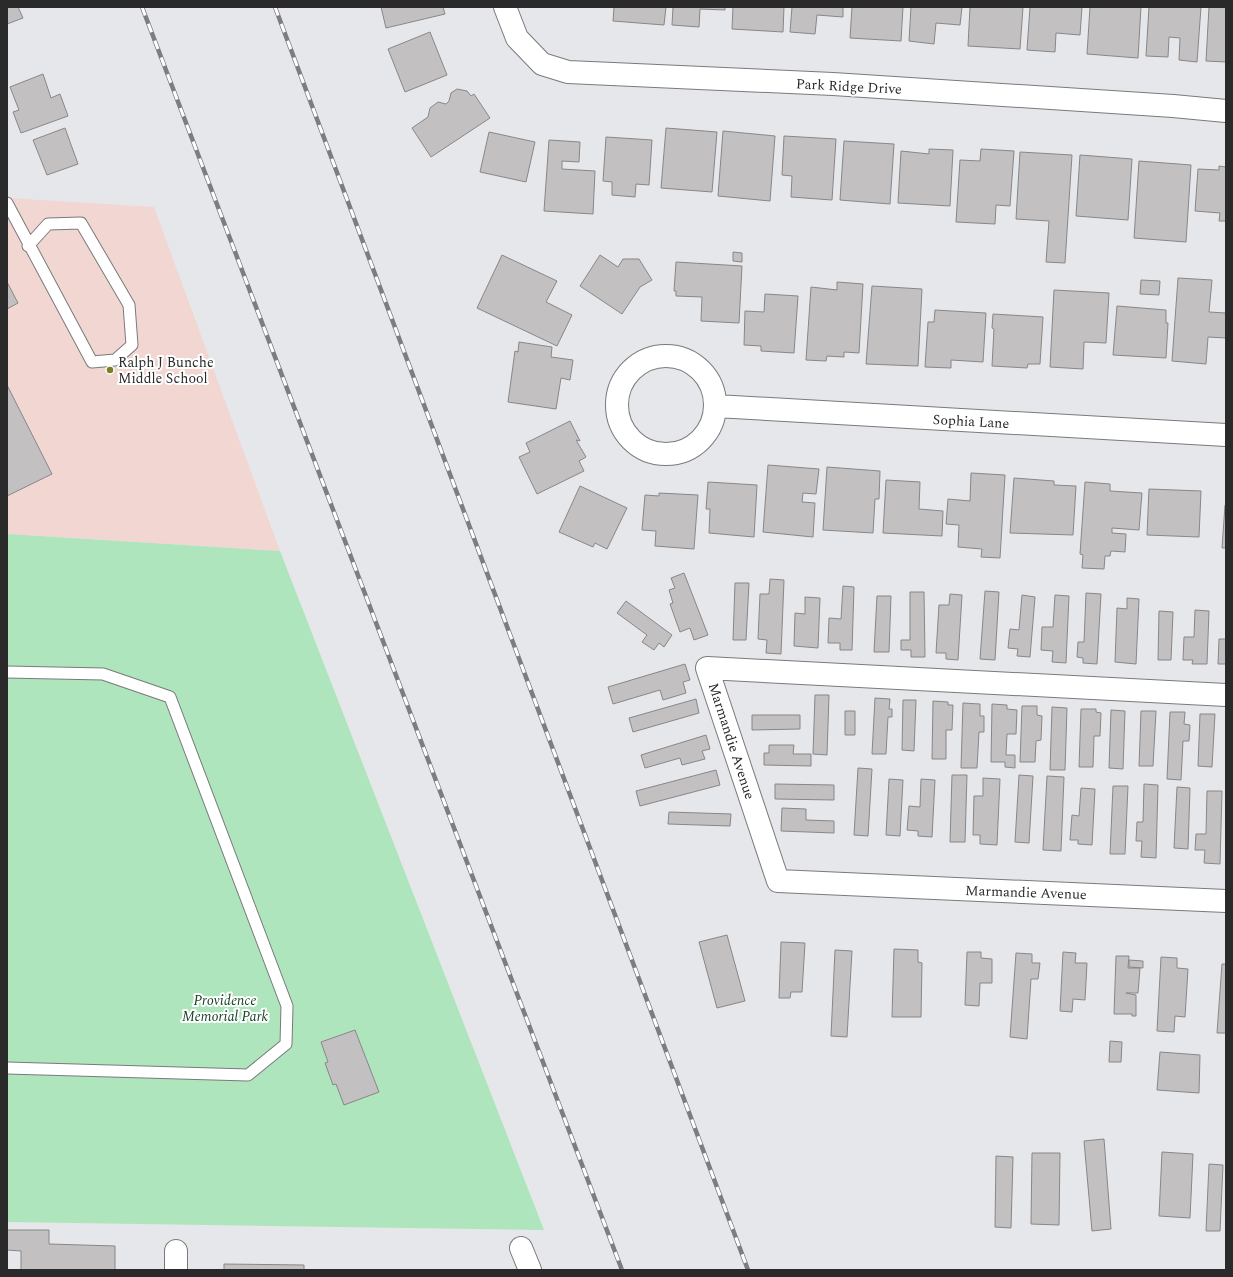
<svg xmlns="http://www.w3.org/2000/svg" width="1233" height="1277" font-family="Spectral,serif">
	<rect width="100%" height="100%" fill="#e6e7ea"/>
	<path fill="#f1d6d2" d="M7 198 154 207 280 551 7 534Z"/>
	<path fill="#afe5bd" d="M7 534 280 551 544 1230 7 1222Z"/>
	<path fill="#c3c0c2" stroke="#898687" d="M7 7H18L23 18 7 24Z
		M381 7H443L445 14 386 28Z
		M614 7H666L664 25 613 21Z
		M673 7H725V10L700 9 699 27 672 25Z
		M733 7H784L783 32 732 29Z
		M792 7H843V17L817 15 815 34 790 32Z
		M852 7H903L901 41 850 38Z
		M911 7H962L960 25 936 23 934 44 909 41Z
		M1023 7 1020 49 968 46 970 7Z
		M1030 7H1082L1080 35 1056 33 1055 52 1027 50Z
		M1090 7H1141L1138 58 1087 54Z
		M1149 7H1201L1197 62 1179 60 1180 38 1169 37 1168 57 1146 56Z
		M1209 7H1226V62L1206 61Z
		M430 32 447 75 405 92 388 49Z
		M43 74 51 98 60 94 68 116 21 133 13 112 19 110 10 87Z
		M457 89 467 91 471 96 474 94 490 118 431 157 412 128 428 117 430 108 438 102 446 104 449 101 451 93Z
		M65 128 78 164 47 175 33 140Z
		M666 128 717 132 712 192 661 188Z
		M723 131 775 136 770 201 718 196Z
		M489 132 535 142 526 182 480 172Z
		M784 136 836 139 832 200 791 197 792 176 782 175Z
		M606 137 652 140 649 185 636 184 635 197 612 195V182L603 181Z
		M549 140 580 142 579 162 562 161V169L595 171 593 214 544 211Z
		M844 141 894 144 890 204 840 200Z
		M929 149 953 150 950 206 898 203 901 151 929 154Z
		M981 149 1014 151 1010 206 996 205 995 224 956 222 960 160 980 161Z
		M1020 152 1072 155 1065 263 1046 262 1049 221 1016 219Z
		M1080 155 1132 159 1128 220 1076 216Z
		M1139 161 1191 165 1186 242 1134 238Z
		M1219 166 1226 167V221H1219L1220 213 1195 211 1198 169 1219 170Z
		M733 252 742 253V262L733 261Z
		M502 255 557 281 546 302 572 315 557 346 477 308Z
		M600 255 618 267 623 259H639L652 280 640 287 622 314 580 286Z
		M676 262 742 266 739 323 701 321 702 297 676 296V291H674Z
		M1178 278 1212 280 1209 312 1226 313V338L1208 337 1206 364 1172 361Z
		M1141 280 1160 281 1159 295 1140 294Z
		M7 282 18 303 7 309Z
		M837 282 863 284 859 353 844 352V357L827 356 826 361 806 360 811 287 837 290Z
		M872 286 922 289 918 366 866 364Z
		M1054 290 1109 293 1106 343 1084 342 1083 369 1050 367Z
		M765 294 798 296 794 353 761 351V346L744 345 745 311 764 312Z
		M1117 306 1166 310V323H1168L1166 358 1113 355Z
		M935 310 986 313 983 362 951 360V368L925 367 928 322H934Z
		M993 314 1043 317 1040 364H1028L1027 368 992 366 994 329 992 328Z
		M519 342 552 347 551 357 573 360 570 380 561 378 556 409 508 402 515 351 518 352Z
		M7 385 52 474 7 496Z
		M570 421 580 441 576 440 586 457 579 461 584 471 537 494 519 457 530 452 526 443Z
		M768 465 819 469 816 494 803 493 802 502 815 503 813 537 763 532Z
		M827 467 880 471 879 499H875L873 533 823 530Z
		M971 473 1005 475 1000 558 981 557 982 549 958 547 959 525 946 524 948 499 970 501Z
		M1014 478 1054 481V485L1076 486 1073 535 1010 533Z
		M886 480 920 482 919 509 943 511 942 536 883 533Z
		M708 482 757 485 754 537 709 533 710 509H706Z
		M1085 482 1110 484V491L1142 493 1139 530 1112 528V533L1126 534 1125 552 1111 551 1110 556H1105L1104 569 1082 568 1083 555 1080 554Z
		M580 486 627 508 607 549 595 543 593 547 559 532Z
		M1149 489 1201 491 1199 537 1147 535Z
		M659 493 698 495 694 549 655 546 656 531 642 530 645 495 659 496Z
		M1225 505H1226V548H1222Z
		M684 573 708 635 694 640 690 628 680 632 670 604 673 603 669 590 675 588 671 578Z
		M770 579 784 580 781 654 766 653 767 640 758 639 760 594H769Z
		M735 583H749L746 640H733Z
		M843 586 854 587 852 650H840V643H828L829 618 841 619Z
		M985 591 999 592 995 660 980 659Z
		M910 592H924L925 657H911V650H901V640H910Z
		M1086 593 1101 594 1097 664 1083 663V658L1077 657 1078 642H1084Z
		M950 594 962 595 958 660 946 659V653H936L939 605H949Z
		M1022 595 1035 597 1030 657 1017 656 1018 649 1008 648 1010 629 1019 630Z
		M1055 595 1069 596 1066 663 1052 662 1053 651 1041 650 1042 627H1053Z
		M877 596H891L889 652H874Z
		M805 597 820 598 818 648 794 646 795 613 805 614Z
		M1127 598 1139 599 1136 664 1115 662 1117 608 1127 609Z
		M626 601 672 635 664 647 659 643 654 650 642 642 647 635 617 613Z
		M1195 610 1209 611 1207 664H1192L1193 660H1183L1184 637H1194Z
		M1159 611 1173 612 1171 660H1158Z
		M1219 639H1226V664H1218Z
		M685 664 690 680 683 682 686 693 663 700 660 690 613 704 608 687Z
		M815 695H829L827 755 813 754Z
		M875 698 890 699 889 709H892V717H888L886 754H872Z
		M696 699 699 713 633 732 629 718Z
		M903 700H916L914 751 902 750Z
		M933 701 948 702V705H953L952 730H946V759H932Z
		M963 703 980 704V716H984V732H979L977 768H961Z
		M992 704 1007 705V709L1017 710 1016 734H1007L1006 755H1015V768L1005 767V762H991Z
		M1022 706H1037V715L1042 716 1041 740 1036 741 1035 762H1020Z
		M1052 707 1067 708 1065 770H1050Z
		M1081 709H1096V712L1101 713 1100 736H1094L1093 767H1079Z
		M1111 710 1125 711 1123 769 1109 768Z
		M845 711H855V735H845Z
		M1141 711H1156L1153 766H1139Z
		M1170 712H1185L1184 724 1190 725 1189 741H1183L1181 780 1167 779Z
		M1200 714H1215L1212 767 1198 766Z
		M752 715H800V729L752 730Z
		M706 735 710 749 702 751 705 759 682 765 680 758 645 768 641 755Z
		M769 745H794L793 754H811V766L764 765V753H769Z
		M858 768 872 769 868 836 854 835Z
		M716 770 720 785 640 806 636 791Z
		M952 775H967L965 842H950Z
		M1019 775 1033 776 1029 843 1015 842Z
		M1047 776 1064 777 1061 851 1043 850Z
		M983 778 1000 779 997 845 980 844V835H973L974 796H983Z
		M889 779 903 780 900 836 886 835Z
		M921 779 935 780 932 837 918 836V831L907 830 909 806 920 807Z
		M775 784 834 785V800L775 799Z
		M1144 784 1158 785 1156 858 1141 857 1142 841H1136L1137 822H1143Z
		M1113 786H1128L1125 854H1110Z
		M1177 787 1190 788 1188 849 1174 848Z
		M1081 788 1095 789 1092 845 1078 844V840H1070L1072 815 1079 816Z
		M1207 791H1222L1220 864 1204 863 1205 850H1195L1196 834H1206Z
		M782 808 806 809V820L834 821V833L781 831Z
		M669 812 731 814 730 826 668 824Z
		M727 935 745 1001 717 1008 699 942Z
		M781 942 805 943 802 992H791L790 998H779Z
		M894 949 918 950V962L922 963 921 1017H892Z
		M835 950 852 951 847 1037 831 1036Z
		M967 952H981V958L992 959V983H980L979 1006 965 1005Z
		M1063 952 1076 953 1075 963H1087L1085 1000 1073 999 1072 1012 1060 1011Z
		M1016 953 1032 954V963H1040L1038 979H1031L1027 1039 1010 1037Z
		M1116 956H1129L1128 968H1140L1138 993H1126L1136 995V1016H1132V1014H1114Z
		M1161 957 1177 958V968L1188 969 1185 1017 1175 1016 1174 1032 1157 1031Z
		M1129 960 1143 961V968L1129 967Z
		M1222 964H1226V1033H1217Z
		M355 1030 379 1092 344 1105 336 1084 333 1085 325 1063 328 1062 321 1042Z
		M1110 1041 1122 1042 1121 1062H1109Z
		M1160 1052 1200 1055 1199 1093 1157 1090Z
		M1104 1139 1111 1229 1092 1231 1084 1141Z
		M1162 1152 1193 1154 1190 1218 1159 1216Z
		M1032 1153H1060L1059 1225 1031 1224Z
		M996 1156 1013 1157 1011 1228 995 1227Z
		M1209 1164 1223 1165 1220 1231H1206Z
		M7 1230H49V1244L115 1246V1270H21V1251L7 1250Z
		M224 1264 304 1265V1270H224Z"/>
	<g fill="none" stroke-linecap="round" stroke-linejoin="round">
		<defs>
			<path id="lane" d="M7 203 92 362 115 360 132 345 129 305 81 223 48 224 28 246
				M7 672 103 674 170 697 287 1006 286 1044 248 1075 7 1068"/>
			<path id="street" d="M505 7 517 38 542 64 568 72 833 84 1173 106 1226 111
				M617 405a49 49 0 1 1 98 0a49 49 0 1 1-98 0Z
				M716 406 1226 435
				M1226 695 707 668 778 881 1226 901
				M521 1248 530 1270
				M176 1270V1251"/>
		</defs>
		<use href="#lane" stroke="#797a7c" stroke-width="13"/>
		<use href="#street" stroke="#797a7c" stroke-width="24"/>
		<use href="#lane" stroke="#fff" stroke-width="11"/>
		<use href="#street" stroke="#fff" stroke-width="22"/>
		<defs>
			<path id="rail" d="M142 7 622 1270
				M275 7 748 1270"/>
		</defs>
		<use href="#rail" stroke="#7d7d7f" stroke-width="4.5"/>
		<use href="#rail" stroke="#fff" stroke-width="3" stroke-dasharray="9" stroke-linecap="butt"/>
	</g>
	<circle fill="#7d7f28" stroke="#fff" stroke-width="1.5" cx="110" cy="370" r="4"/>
	<g text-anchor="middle" stroke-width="4" stroke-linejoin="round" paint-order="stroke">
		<g font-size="14" fill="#2a2a2b" stroke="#fff">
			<text transform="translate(849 86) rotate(3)" y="5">Park Ridge Drive</text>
			<text transform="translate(971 421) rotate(3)" y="5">Sophia Lane</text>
			<text transform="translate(732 741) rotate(72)" y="5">Marmandie Avenue</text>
			<text transform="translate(1026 892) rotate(2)" y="5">Marmandie Avenue</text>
		</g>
		<g font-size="14" fill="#2a2a2b" stroke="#fff" text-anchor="start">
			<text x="118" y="367">Ralph J Bunche<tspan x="118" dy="16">Middle School</tspan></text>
		</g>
		<g font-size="14" font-style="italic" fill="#144125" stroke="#fff">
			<text x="225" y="1005">Providence<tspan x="225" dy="16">Memorial Park</tspan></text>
		</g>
	</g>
	<rect width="1233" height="1277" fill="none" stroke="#2a2a2b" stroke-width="16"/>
</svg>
